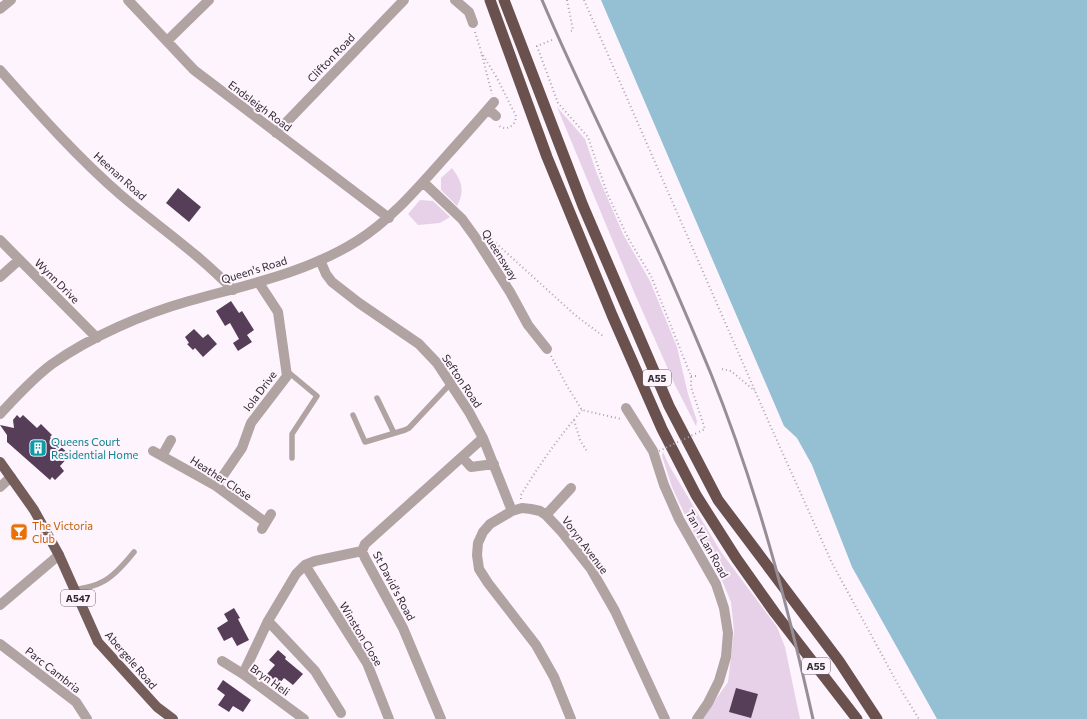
<svg xmlns="http://www.w3.org/2000/svg" width="1087" height="719" font-family="Commissioner,sans-serif">
	<rect width="100%" height="100%" fill="#fdf4fe"/>
	<path fill="#e7d1e8" d="M557 107 585 139 597 174 623 234 650 281 677 347 688 394 697 421 696 426 675 385 634 292Z
		M452 168C462 181 465 191 457 206L441 190V178Z
		M420 200 433 201 450 217 440 223 418 225 408 214Z
		M663 452 670 467 721 552 777 627 785 647 800 719H702L728 682 734 631 731 602 718 571 690 526 672 487 662 456Z"/>
	<path fill="#95bfd3" d="M601 0H1087V719H937L852 567 812 465 797 438 784 426Z"/>
	<path fill="#563e58" d="M178 188 201 207 189 222 166 203Z
		M231 301 239 313 242 311 254 330 247 335 252 342 238 351 233 343 239 339 230 323 225 326 216 311Z
		M194 329 203 338 208 334 217 344 203 357 195 348 193 350 187 344 189 343 185 337Z
		M17 415 20 418 23 415 37 428 41 424 52 435 50 437 70 455 60 466 64 471 55 480 52 477 50 480 7 442V435L0 425 14 428 13 420Z
		M234 608 240 618 238 619 249 640 237 646 232 637 224 641 217 628 228 621 224 614Z
		M278 650 286 657 285 659 303 674 293 685 284 678 279 684 267 674 275 665 269 660Z
		M223 680 251 700 243 712 233 706 229 712 218 705 225 695 217 689Z
		M736 688 758 694 751 718 729 712Z"/>
	<g fill="none" stroke-linecap="round" stroke-linejoin="round">
		<path stroke="#ada4ad" stroke-width="2" stroke-dasharray="1 3" stroke-linecap="butt" d="M567 0 573 30 571 31
			M584 0 770 425 832 563 901 690 919 719
			M475 32 481 51
			M552 40 537 46 558 103 588 137 607 193 628 238 651 276 691 376V387L705 429 697 433
			M481 52 497 78 516 116C516 126 506 132 498 125
			M482 55 492 94
			M487 235 575 315 603 336
			M551 356 567 386 582 410 621 419
			M722 369 731 371 755 391
			M691 376H698
			M574 420 580 440 588 453
			M521 499V495C539 465 559 437 582 410"/>
		<path stroke="#b1a3a1" stroke-width="5.5" d="M287 371 317 396 292 434V458
			M377 398 394 433
			M353 415 365 442 405 430 409 428 451 383
			M74 590C84 588 93 587 102 582 113 577 126 562 134 552"/>
		<path stroke="#b1a3a1" stroke-width="10" d="M128 0 194 70 389 218
			M455 0 469 12 473 23
			M0 9 11 0
			M167 41 209 0
			M0 70C39 114 78 158 122 196 159 227 200 255 233 290
			M488 109 496 116
			M276 133 404 0
			M423 182 462 219 475 237 510 292 528 325 547 349
			M0 240 97 338
			M320 260 326 274 332 282 359 303 419 344 437 363 469 412 483 438 512 511
			M0 277 19 260
			M626 408 653 451 664 485 679 519 716 584 724 608 728 633 726 657 719 681 708 703 697 719
			M0 414C16 397 33 378 52 364 92 336 143 314 189 301 246 285 306 273 357 241 389 221 415 191 440 163 458 143 477 122 494 102
			M153 451 216 486 265 522
			M162 456 171 440
			M462 457 471 467 494 464
			M216 486 242 448 251 423 287 376 278 312 259 283
			M0 487 11 477
			M546 515 571 488
			M262 529 271 514
			M305 565 367 663 389 719
			M0 605 59 555
			M268 621 315 671 341 713
			M0 644 76 702 87 719
			M222 661 243 674 304 719
			M243 674 268 621 296 574 305 565 315 561 362 551
			M441 719 403 628 365 558 362 551 365 544 483 438
			M571 719 554 677 536 645 488 583 479 569 477 555 478 543 483 532 490 524 512 511 522 508 531 509 540 511 546 515 561 531 591 569 615 611 665 719"/>
		<path stroke="#755d5a" stroke-width="10" d="M0 462 34 510 59 555 98 642 157 707 173 719"/>
		<path stroke="#6a514e" stroke-width="11" d="M490 0 547 157 612 315 662 429 696 495 736 558 775 613 857 719
			M504 0 583 206 669 406 718 500 839 661 877 719"/>
		<path stroke="#968e97" stroke-width="3" d="M542 0C576 80 615 157 651 235 672 281 692 328 711 374 756 486 787 602 813 719"/>
		<path stroke="#ada4ad" stroke-width="2" stroke-dasharray="1 3" stroke-linecap="butt" d="M659 451 697 433"/>
	</g>
	<defs>
		<symbol id="building-square" viewBox="-11 -11 22 22"><rect x="-9" y="-9" width="18" height="18" rx="4" fill="#0f9aa8" stroke="#fdf4fe"/><path d="M-4-6H4V6H1V3H-1V6H-4ZM-2.5-4.3h1.7v1.8h-1.7ZM.8-4.3h1.7v1.8H.8ZM-2.5-1h1.7V.8h-1.7ZM.8-1h1.7V.8H.8Z" fill="#fff"/></symbol>
		<symbol id="bar-square" viewBox="-11 -11 22 22"><rect x="-9" y="-9" width="18" height="18" rx="4" fill="#e8710a" stroke="#fdf4fe"/><path d="M-6-5H6L.8 .8V4.5H3.5V6h-7V4.5H-.8V.8Z" fill="#fff"/></symbol>
	</defs>
	<g fill-rule="evenodd">
		<use href="#building-square" x="28" y="438" width="20" height="20"/>
		<use href="#bar-square" x="9" y="522" width="20" height="20"/>
	</g>
	<g text-anchor="middle" stroke-width="4" stroke-linejoin="round" paint-order="stroke">
		<g fill="#fdf4fe" stroke="#6e656e" stroke-width="1">
			<rect x="643" y="370" width="28" height="16" rx="3"/>
			<rect x="61" y="590" width="34" height="16" rx="3"/>
			<rect x="802" y="658" width="28" height="16" rx="3"/>
		</g>
		<g font-size="10" font-weight="bold" fill="#302830">
			<text x="657" y="382">A55</text>
			<text x="78" y="602">A547</text>
			<text x="816" y="670">A55</text>
		</g>
		<g font-size="11" fill="#302830" stroke="#fdf4fe">
			<text transform="translate(331 58) rotate(-46)" y="4">Clifton Road</text>
			<text transform="translate(260 106) rotate(37)" y="4">Endsleigh Road</text>
			<text transform="translate(120 176) rotate(42)" y="4">Heenan Road</text>
			<text transform="translate(500 255) rotate(58)" y="4">Queensway</text>
			<text transform="translate(254 270) rotate(-17)" y="4">Queen's Road</text>
			<text transform="translate(57 281) rotate(45)" y="4">Wynn Drive</text>
			<text transform="translate(462 381) rotate(56)" y="4">Sefton Road</text>
			<text transform="translate(260 391) rotate(-53)" y="4">Iola Drive</text>
			<text transform="translate(221 478) rotate(33)" y="4">Heather Close</text>
			<text transform="translate(707 544) rotate(61)" y="4">Tan Y Lan Road</text>
			<text transform="translate(585 545) rotate(53)" y="4">Voryn Avenue</text>
			<text transform="translate(394 586) rotate(62)" y="4">St David's Road</text>
			<text transform="translate(361 634) rotate(59)" y="4">Winston Close</text>
			<text transform="translate(131 660) rotate(49)" y="4">Abergele Road</text>
			<text transform="translate(53 670) rotate(38)" y="4">Parc Cambria</text>
			<text transform="translate(270 680) rotate(36)" y="4">Bryn Heli</text>
		</g>
		<g font-size="11" fill="#0d838f" stroke="#fdf4fe" text-anchor="start">
			<text x="51" y="446">Queens Court<tspan x="51" dy="13">Residential Home</tspan></text>
		</g>
		<g font-size="11" fill="#c56008" stroke="#fdf4fe" text-anchor="start">
			<text x="32" y="530">The Victoria<tspan x="32" dy="13">Club</tspan></text>
		</g>
	</g>
</svg>
